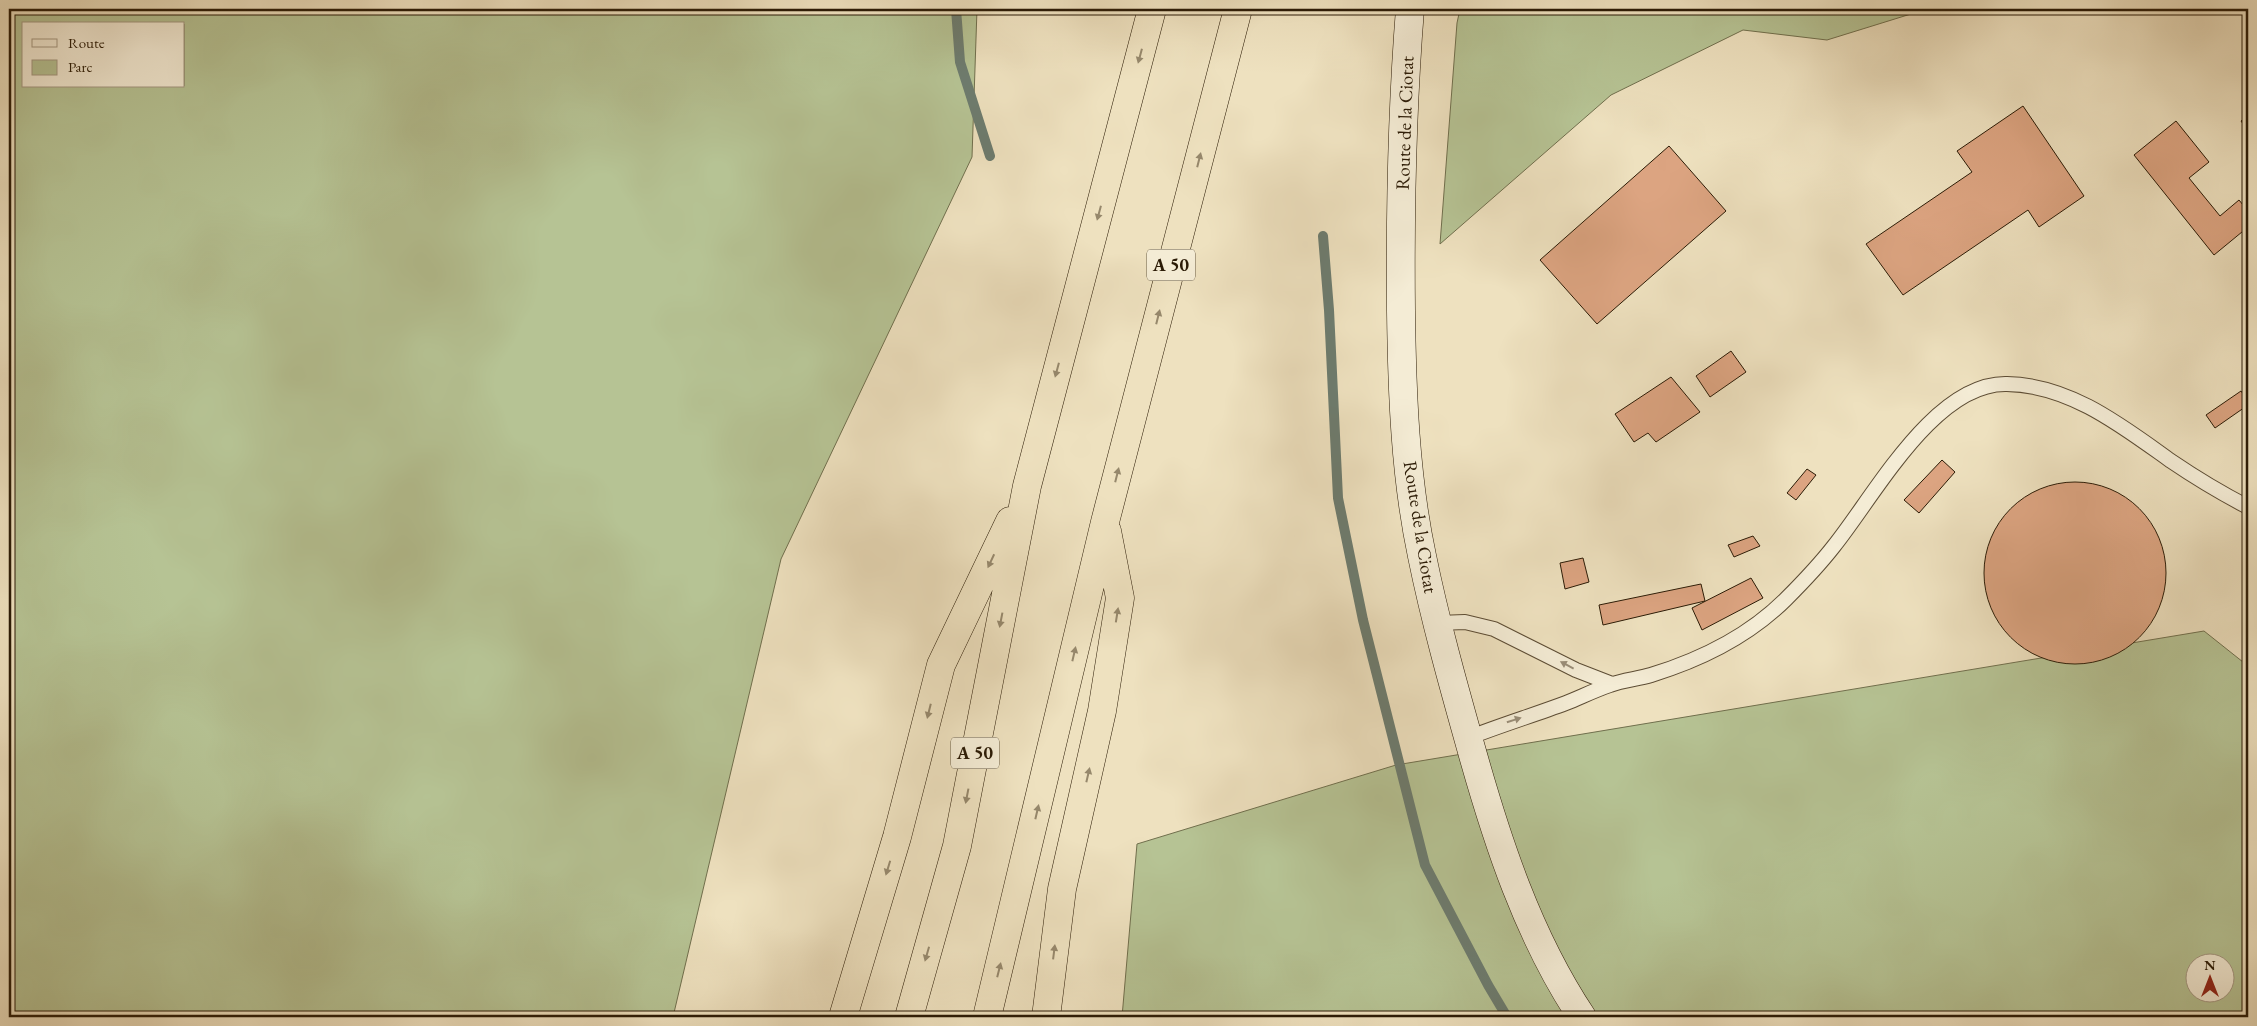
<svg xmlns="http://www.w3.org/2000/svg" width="2257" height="1026" font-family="'EB Garamond',serif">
	<rect width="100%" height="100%" fill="#eee1bf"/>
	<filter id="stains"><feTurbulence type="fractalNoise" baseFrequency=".004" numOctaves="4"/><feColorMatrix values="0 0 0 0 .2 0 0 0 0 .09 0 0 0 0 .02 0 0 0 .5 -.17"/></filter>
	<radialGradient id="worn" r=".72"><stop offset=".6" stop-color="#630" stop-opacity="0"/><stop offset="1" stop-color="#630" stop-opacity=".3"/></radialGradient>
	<path fill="#b6c394" stroke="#706f4d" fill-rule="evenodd" d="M9 9H977L972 157 781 559 673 1017H9ZM24 24H184V86H24Z
		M1460 9H1927L1827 40 1743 30 1611 95 1440 244 1457 23Z
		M2204 631 2248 666V1017H1122L1137 844 1396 765ZM2194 964H2224V994H2194Z"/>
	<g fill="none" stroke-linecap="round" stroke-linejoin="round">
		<path stroke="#6d7c6f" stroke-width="10" d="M956 9 960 62 990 156
			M1323 236 1329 310 1338 498 1363 620 1425 865 1488 985 1507 1017"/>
	</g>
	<path fill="#dca481" stroke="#2b1b06" d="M2023 106 2084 196 2039 227 2028 210 1903 295 1866 244 1972 172 1957 151Z
		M2248 116V131L2241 121Z
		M2176 121 2209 162 2189 178 2220 216 2239 200 2248 211V227L2214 255 2134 155Z
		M1669 146 1726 211 1597 324 1540 260Z
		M1731 351 1746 372 1710 397 1696 376Z
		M1671 377 1700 412 1656 442 1648 433 1634 442 1615 414Z
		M2241 391 2248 401V405L2215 428 2206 415Z
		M1942 460 1955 472 1919 513 1904 500Z
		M1807 469 1816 475 1796 500 1787 493Z
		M1984 573a91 91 0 1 1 182 0a91 91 0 1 1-182 0Z
		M1753 536 1760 546 1734 557 1728 545Z
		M1583 558 1589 582 1565 589 1560 563Z
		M1751 578 1763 598 1702 630 1692 608Z
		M1701 584 1705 601 1603 625 1599 605Z"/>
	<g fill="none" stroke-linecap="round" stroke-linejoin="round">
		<defs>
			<path id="service" d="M1438 623 1465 622 1494 629 1576 670 1612 684
				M1468 738C1501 725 1534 715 1566 703 1581 697 1595 690 1610 685 1623 680 1638 679 1651 675 1700 660 1750 635 1786 599 1803 582 1820 564 1834 546 1875 495 1935 382 2007 384 2070 385 2122 426 2171 461 2196 478 2221 493 2248 507"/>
			<path id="secondary" d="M1410 9C1402 109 1400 211 1401 311 1402 392 1405 476 1422 556 1435 620 1453 684 1471 748 1497 841 1528 936 1582 1017"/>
			<path id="motorway" d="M843 1017 897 837 941 665 1010 521
				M909 1017 957 846 1027 486 1152 9
				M987 1017 1105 522 1238 9
				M1046 1017 1062 889 1102 711 1120 598 1107 531"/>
		</defs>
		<use href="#service" stroke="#5c4c34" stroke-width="16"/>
		<use href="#secondary" stroke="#2b1b06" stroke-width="29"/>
		<use href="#motorway" stroke="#2b1b06" stroke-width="29"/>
		<use href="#service" stroke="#f4ecd5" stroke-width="14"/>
		<use href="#secondary" stroke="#f4ecd5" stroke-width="28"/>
		<use href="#motorway" stroke="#eee1bf" stroke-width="28"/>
	</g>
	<defs><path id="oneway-solid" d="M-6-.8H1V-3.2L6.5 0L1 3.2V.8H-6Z" transform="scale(1.25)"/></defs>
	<g fill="#96886c">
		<use href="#oneway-solid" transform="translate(1140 56) rotate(105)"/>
		<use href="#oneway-solid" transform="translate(1199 160) rotate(-76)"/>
		<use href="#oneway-solid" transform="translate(1099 213) rotate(105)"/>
		<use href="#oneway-solid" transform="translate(1158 317) rotate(-76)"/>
		<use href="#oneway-solid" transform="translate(1057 370) rotate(105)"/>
		<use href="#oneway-solid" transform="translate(1117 475) rotate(-76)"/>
		<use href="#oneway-solid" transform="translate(991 561) rotate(115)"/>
		<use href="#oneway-solid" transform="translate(1117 615) rotate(-81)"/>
		<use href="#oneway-solid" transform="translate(1001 620) rotate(101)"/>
		<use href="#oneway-solid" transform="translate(1074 654) rotate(-77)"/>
		<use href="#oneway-solid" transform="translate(929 711) rotate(104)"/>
		<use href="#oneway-solid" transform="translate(1088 775) rotate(-77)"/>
		<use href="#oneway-solid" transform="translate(967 796) rotate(101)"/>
		<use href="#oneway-solid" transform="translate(1037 812) rotate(-77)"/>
		<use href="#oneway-solid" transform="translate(888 868) rotate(107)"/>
		<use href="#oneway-solid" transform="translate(1054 952) rotate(-83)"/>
		<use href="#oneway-solid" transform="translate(927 954) rotate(106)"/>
		<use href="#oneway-solid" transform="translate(999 970) rotate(-76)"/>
	</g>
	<g fill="#9a8e78">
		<use href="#oneway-solid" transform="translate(1567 665) rotate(-152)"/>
		<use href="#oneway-solid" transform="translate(1514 720) rotate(-18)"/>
	</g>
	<g text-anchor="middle" stroke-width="5" stroke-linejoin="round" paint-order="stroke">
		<g fill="#f4ecd5" stroke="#675a44" stroke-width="1">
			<rect x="1147" y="249.5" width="48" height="31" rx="4"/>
			<rect x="951" y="737.5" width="48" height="31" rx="4"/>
		</g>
		<g font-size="18" font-weight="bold" fill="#2b1b06">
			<text x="1171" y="271">A 50</text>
			<text x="975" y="759">A 50</text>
		</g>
		<g font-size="19" fill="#2b1b06" stroke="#f4ecd5">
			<text transform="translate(1404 123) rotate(-88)" y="7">Route de la Ciotat</text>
			<text transform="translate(1421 527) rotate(81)" y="7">Route de la Ciotat</text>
		</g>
	</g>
	<rect width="2257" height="1026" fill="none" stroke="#eee1bf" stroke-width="30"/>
	<rect x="10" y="10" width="2237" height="1006" fill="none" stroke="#2b1b06" stroke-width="2.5"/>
	<rect x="15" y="15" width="2227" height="996" fill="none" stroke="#2b1b06"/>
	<rect x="22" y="22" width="162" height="65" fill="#f4ecd5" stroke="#a49882"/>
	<rect x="32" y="39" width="25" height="8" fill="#f4ecd5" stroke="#a49882"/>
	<text x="68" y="48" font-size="15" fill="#2b1b06">Route</text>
	<rect x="32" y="60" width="25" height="15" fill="#b6c394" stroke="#a49882"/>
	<text x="68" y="72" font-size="15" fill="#2b1b06">Parc</text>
	<g transform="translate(2210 978)"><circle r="24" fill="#f4ecd5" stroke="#a49882"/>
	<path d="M0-4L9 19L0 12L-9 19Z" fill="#8f2418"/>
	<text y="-8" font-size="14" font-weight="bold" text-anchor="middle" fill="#2b1b06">N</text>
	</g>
	<rect width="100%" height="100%" filter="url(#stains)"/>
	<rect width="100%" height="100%" fill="url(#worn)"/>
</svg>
